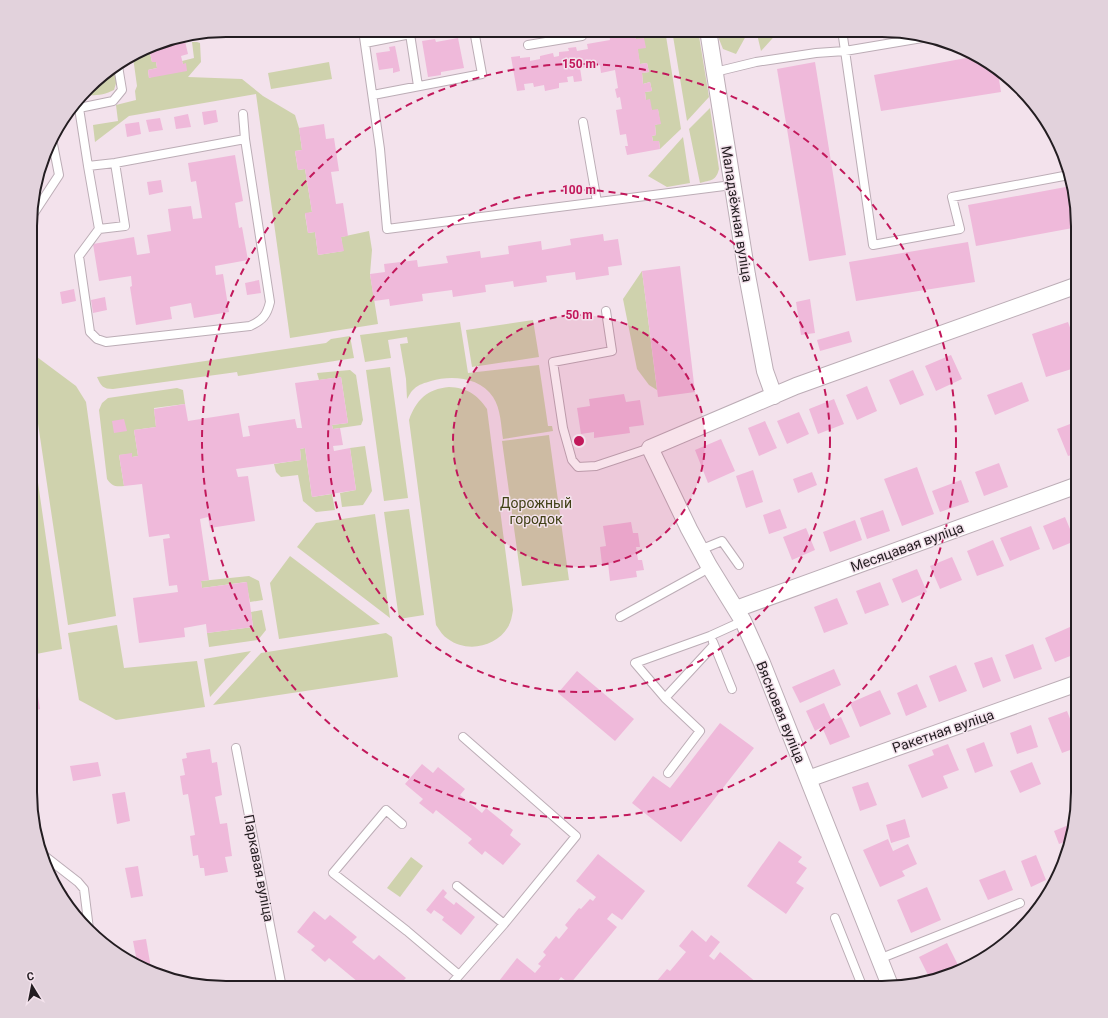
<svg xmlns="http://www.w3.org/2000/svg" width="1108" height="1018" font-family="Roboto,sans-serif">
	<rect width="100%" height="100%" fill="#f3e2ec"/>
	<path fill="#cfd2ad" d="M634 30H665L681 129 660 149 659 141H653L652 136 656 135 655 125 660 123 658 110H652L646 100 645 92 652 91 650 82 643 84 642 73 649 72 647 63 640 64Z
		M672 30H698L709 97 687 121Z
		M717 30H746L747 34 736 54 723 49 719 39Z
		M756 30H780L761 51Z
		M192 42H197L200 43 201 62 188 77 242 79 263 96 295 115 299 128 302 150 295 151 298 170 305 169 312 212 305 214 308 233 315 232 318 255 343 251 341 237 369 231 372 250 370 274 378 324 290 338 256 94 129 116 95 142 93 125 118 121 116 105 136 100 135 91 137 86 133 57 144 51 145 54 150 53 152 62H156L157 68 148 70 149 78 185 63 183 64 182 61 194 58Z
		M329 62 332 79 271 89 268 73Z
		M115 68 117 80 114 90C104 95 95 96 83 95L97 78Z
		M710 108 719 169C716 181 711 180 700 183L689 129Z
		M683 137 690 183 667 187 648 176Z
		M642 271 657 390 649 385 637 369 623 299Z
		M533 320 539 357 472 367 466 330Z
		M460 322 468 373 539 365 548 426H552L553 431 503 439C501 426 501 409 493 397 480 377 451 375 431 381 425 383 419 384 414 389 411 391 409 396 407 399L406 379 400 344 408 343 407 337 388 340 391 358 365 362 360 335Z
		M350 336 354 358 238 376 237 372 113 389C103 389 101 386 97 377L326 343 331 339Z
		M33 354 76 386 86 402 116 616 68 625 33 390Z
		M390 367 408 498 384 501 366 370Z
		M350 370 356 375 363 420 361 425 333 429 332 425 348 423 341 377 319 380 317 373Z
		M449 387C467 388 477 394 487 409L513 610C512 616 511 622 508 627 496 647 467 653 448 639 443 636 440 631 436 625L409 420C416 400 427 389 449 387Z
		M177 388 183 390 185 404 154 408 156 427 134 430 138 456 132 457V454L119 455 124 486C115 487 112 486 107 479L99 410 102 403 108 398Z
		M549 435 569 580 522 586 502 441Z
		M32 441 62 649 31 655V609H33L32 599Z
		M365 446 372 491 363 505 342 507 340 493 356 490 350 448Z
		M305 448 312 497 332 494 335 510 316 512 303 501 298 475 281 477 276 472 274 464 301 460 300 449Z
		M409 509 424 615 399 619 384 512Z
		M375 514 390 618 297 547 316 523Z
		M290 556 380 624 279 639 270 583Z
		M249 576 259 581 263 600 250 602 246 582 202 588 201 581Z
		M262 610 266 630 258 640 209 647 207 633 253 627 251 612Z
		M117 625 124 668 197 661 205 707 116 720 79 700 68 633Z
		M386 633 392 637 398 677 213 705 261 653Z
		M251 651 210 697 204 659Z
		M411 857 423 866 400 897 387 888Z"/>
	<path fill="#efb9da" d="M604 30H634L636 39 644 38 646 48 638 49 640 64 647 63 649 72 642 73 643 84 650 82 652 91 645 92 646 100 650 99 652 110 658 109 661 124 655 125 656 135 652 136 653 141H659L660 149 627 155 625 146H628L626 134 620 135 616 110 622 109 620 97 617 98 615 89 618 88 615 70 601 73 600 65 580 68 582 81 574 82 573 76 567 77 568 82 559 83V88L545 91 544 85 534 87 533 83 524 84 525 90 517 91 511 57 520 56V58L530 57V61L540 59V56L553 53 554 57 559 56V52L569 51 568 48 576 47 577 51 588 49 587 44 610 40 609 31 605 32Z
		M184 37 188 54 181 56 183 64 186 63 187 71 149 78 148 70 157 68 156 62H152L150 53 145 54 144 51 163 40Z
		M458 38 464 68 441 72V75L428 77 422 41 435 39 436 42Z
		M395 46 400 71 393 73V68L379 70 376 53 390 51 389 47Z
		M977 56 998 73 1001 92 881 111 874 75Z
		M815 62 846 255 809 261 777 69Z
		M216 110 218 122 204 125 202 112Z
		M188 114 191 127 176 129 174 117Z
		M160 118 163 130 149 132 146 120Z
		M139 122 141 134 127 137 125 124Z
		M324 124 326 139 334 138 339 171 331 172 336 204 343 203 348 236 341 237 344 251 318 255 315 232 308 233 305 213 312 212 305 169 298 170 295 151 302 150 299 128Z
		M235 155 243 201 235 203 239 228 242 227 248 260 215 266 216 275 223 274 229 312 194 318 191 303 170 307 172 319 136 325 130 287 132 286 131 276 99 281 93 244 134 237 137 255 150 253 147 235 171 231 168 209 191 206 193 219 202 218 196 181 191 182 188 163Z
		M161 180 163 192 149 195 147 182Z
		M1071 186 1078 213V227L976 246 968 205Z
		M603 234 604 241 618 239 622 265 608 267 609 275 576 280 575 272 546 276 547 282 514 287 513 281 485 285 486 292 453 297 452 290 422 294 423 301 390 306 389 299 374 301 370 274 385 272 384 264 417 260 418 267 448 263 446 256 480 251 481 258 509 254 508 246 541 241 542 250 571 245 570 239Z
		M968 242 975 282 856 301 849 262Z
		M680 266 695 392 658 397 642 271Z
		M259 280 261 293 247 295 245 283Z
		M74 289 76 301 62 304 60 292Z
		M105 297 107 310 93 313 91 300Z
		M810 299 815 333 801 335 796 302Z
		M1068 322 1078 350V367L1046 377 1032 334Z
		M849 331 852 342 820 351 817 340Z
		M951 355 962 379 936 391 925 366Z
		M913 370 924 395 900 405 889 380Z
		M341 377 348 423 332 425 333 429 340 428 343 445 333 446 334 451 350 448 356 490 312 497 305 448 300 449 301 460 236 469 238 477 248 476 255 521 210 528 208 517 200 519 209 580 201 581 202 588 247 582 253 627 207 633 206 624 184 628 185 637 139 643 133 598 178 592 177 585 169 586 163 539 170 538 169 534 149 537 142 484 124 486 119 455 132 453V457L138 456 134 430 156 427 154 409 185 404 188 421 239 413 243 437 250 436 248 426 295 419 297 428H302L295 383Z
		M1022 382 1029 401 995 415 987 395Z
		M867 386 877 411 857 420 846 395Z
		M624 394 626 402 640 400 644 425 629 427 630 433 594 438V432L581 434 577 408 590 406 589 399Z
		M834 399 844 424 818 434 809 409Z
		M799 412 809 434 787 444 777 421Z
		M124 419 127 431 114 433 112 421Z
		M765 421 777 448 759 456 748 428Z
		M1078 421V453L1068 456 1057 429Z
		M721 439 735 471 708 483 695 450Z
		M999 463 1008 487 984 496 975 472Z
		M917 467 934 514 902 526 884 479Z
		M753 470 763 502 746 508 736 476Z
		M812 472 817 485 798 493 793 479Z
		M961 480 969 502 940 512 932 491Z
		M780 509 787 528 769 534 763 515Z
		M883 510 890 531 867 539 860 518Z
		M1065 517 1075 541 1053 550 1043 526Z
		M855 520 862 540 830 552 823 532Z
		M631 522 633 533H638L640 547H636L638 560H642L644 570 636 571 637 577 610 581 608 563 602 564 600 547 606 546 603 526Z
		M1031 526 1040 549 1010 561 1000 538Z
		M806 528 815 550 792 560 783 537Z
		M993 540 1004 566 977 576 967 551Z
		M952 557 962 580 940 589 930 566Z
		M917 569 927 592 902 603 892 579Z
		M880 582 889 605 865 614 856 591Z
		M837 598 848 624 824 633 814 607Z
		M1070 627 1078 645V653L1055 662 1045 638Z
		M1033 644 1042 669 1014 679 1005 655Z
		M992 657 1001 681 983 688 974 663Z
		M956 665 967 691 939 702 929 676Z
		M834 669 841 685 800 703 792 687Z
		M577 671 634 719 615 741 558 693Z
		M917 684 927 707 906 716 897 693Z
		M37 690 40 709 34 711 36 724 31 725V691Z
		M880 690 891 714 860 727 850 703Z
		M824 703 832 721 841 717 850 737 830 745 822 727 815 731 806 711Z
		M1067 711 1078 739V747L1062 753 1048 718Z
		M720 723 754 748 681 842 632 803 653 776 670 788Z
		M1031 725 1038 747 1017 754 1010 733Z
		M984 742 993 766 975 773 966 749Z
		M948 744 959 770 943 776 948 788 922 798 908 765 934 755 932 750Z
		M210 749 212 763 217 762 222 795 215 797 220 824 227 823 232 856 225 857 228 872 205 876 204 868H200L198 855 193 856 190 836 195 835 188 794 183 795 180 776 185 775 182 759 187 758 186 753Z
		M98 762 101 776 73 781 70 766Z
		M1032 762 1041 784 1020 793 1010 771Z
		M422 764 433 773 438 767 465 789 460 795 482 813 486 808 513 830 510 835 521 844 503 865 485 851 482 855 468 843 472 839 436 810 433 814 419 803 423 799 405 784Z
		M1078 774V788L1076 789 1071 777Z
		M868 782 877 805 860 811 852 787Z
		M125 792 130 821 117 824 112 794Z
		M905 819 910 837 891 843 886 825Z
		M1071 824 1067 841 1059 844 1054 831Z
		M888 839 893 851 908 844 917 864 902 871 905 876 880 887 863 850Z
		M779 841 802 857 798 862 807 868 796 883 804 888 786 914 747 886Z
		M598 854 645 891 622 920 612 913 607 919 617 927 570 984 561 977 555 985 558 988H499L496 985 517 958 535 973 541 966 538 964 546 955 543 952 556 936 559 939 568 928 565 925 579 908 581 909 590 899 593 901 596 897 576 881Z
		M1036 855 1046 880 1031 887 1021 861Z
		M138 866 143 896 131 898 125 868Z
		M1005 870 1013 890 988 900 979 880Z
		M927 887 941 920 911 933 897 900Z
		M443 889 447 893 444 897 454 905 456 902 475 917 461 935 442 920 444 917 434 910 431 914 426 910Z
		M67 891 70 907 60 892Z
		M314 911 325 920 330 915 357 937 352 942 374 960 379 955 406 978 402 982 408 988H363L364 987 329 958 325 962 311 950 315 946 297 932Z
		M692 930 706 942 711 935 720 942 709 956 714 960 720 952 763 988H702L694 980 689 986 691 988H651L667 969 670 971 686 952 679 946Z
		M146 939 151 968 145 969 138 967 133 941Z
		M947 943 961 971 957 973 930 979 919 957Z"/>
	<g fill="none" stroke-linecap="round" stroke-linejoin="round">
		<defs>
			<path id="service" d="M363 30 380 149 387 229 732 185
				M842 30 873 245 960 229 952 197 1069 175
				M410 34 418 86
				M365 43 431 30
				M528 45 582 36 581 30
				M715 72 756 62 816 53 845 51 922 38
				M373 95 482 74 474 30
				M72 108H79L113 101 122 90 118 66
				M79 108 88 166 115 163 245 139 243 114
				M583 122 597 202
				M115 163 125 226 99 229 79 256 90 332 97 339 106 342 250 326C263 320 267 315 270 302L245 139
				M88 166 99 229
				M34 213 59 175 52 139
				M606 311 612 351 553 362 563 428 572 460 578 467 596 466 650 448
				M700 550 722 541 739 565
				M620 617 702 572 709 566
				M713 642 732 689
				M665 698 714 645
				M236 748 282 988
				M668 773 700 731 665 698 635 663 710 636 743 621
				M402 824 386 810 333 873 407 931 459 975
				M42 854 78 882 84 889 89 929
				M457 886 504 924
				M835 918 863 988
				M879 959 1020 903
				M448 988 504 924 576 836 463 737
				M879 988 889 984"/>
			<path id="minor" d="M708 30 747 275 765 371 774 396
				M736 609 1078 485
				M808 779 1078 683
				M891 988 762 663 743 621 709 566 689 529 650 448 796 386 1078 285"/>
		</defs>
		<use href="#service" stroke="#bcadb6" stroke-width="10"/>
		<use href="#minor" stroke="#bcadb6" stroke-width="18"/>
		<use href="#service" stroke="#fff" stroke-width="8"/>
		<use href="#minor" stroke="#fff" stroke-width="16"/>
	</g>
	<circle cx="579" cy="441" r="126" fill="#c2185b" fill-opacity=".12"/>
	<g fill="none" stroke="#c2185b" stroke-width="2" stroke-dasharray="7 5">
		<circle cx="579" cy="441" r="126"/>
		<circle cx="579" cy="441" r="251"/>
		<circle cx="579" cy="441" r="377"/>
	</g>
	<g text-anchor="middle" stroke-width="3" stroke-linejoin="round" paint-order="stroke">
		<g font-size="14" fill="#231d21" stroke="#f3e2ec">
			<text transform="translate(737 214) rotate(81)" y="5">Маладзёжная вуліца</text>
			<text transform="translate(907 547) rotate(-20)" y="5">Месяцавая вуліца</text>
			<text transform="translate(781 712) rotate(68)" y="5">Вясновая вуліца</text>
			<text transform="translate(943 731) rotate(-19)" y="5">Ракетная вуліца</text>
			<text transform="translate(259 868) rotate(79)" y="5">Паркавая вуліца</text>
		</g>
		<g font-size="14" fill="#414116" stroke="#f3e2ec">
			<text x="536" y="508">Дорожный<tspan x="536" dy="16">городок</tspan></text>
		</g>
	</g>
	<path d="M0 0H1108V1018H0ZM226 37H882A189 189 0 0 1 1071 226V792A189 189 0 0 1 882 981H226A189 189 0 0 1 37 792V226A189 189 0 0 1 226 37Z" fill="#e2d2dc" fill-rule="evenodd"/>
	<path fill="none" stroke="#231d21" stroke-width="2" d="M226 37H882A189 189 0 0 1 1071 226V792A189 189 0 0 1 882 981H226A189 189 0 0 1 37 792V226A189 189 0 0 1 226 37Z"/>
	<circle cx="579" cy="441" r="6" fill="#c2185b" stroke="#f3e2ec" stroke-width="2"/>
	<g font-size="12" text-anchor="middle" font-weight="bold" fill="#c2185b" stroke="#f3e2ec" stroke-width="3" stroke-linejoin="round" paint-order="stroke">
		<text x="579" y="68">150 m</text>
		<text x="579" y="194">100 m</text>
		<text x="579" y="319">50 m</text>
	</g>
	<g transform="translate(32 986) rotate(350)" stroke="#f3e2ec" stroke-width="3" paint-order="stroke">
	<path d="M0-3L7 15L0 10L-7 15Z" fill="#231d21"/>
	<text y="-6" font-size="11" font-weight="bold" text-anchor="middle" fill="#231d21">С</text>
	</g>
</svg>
